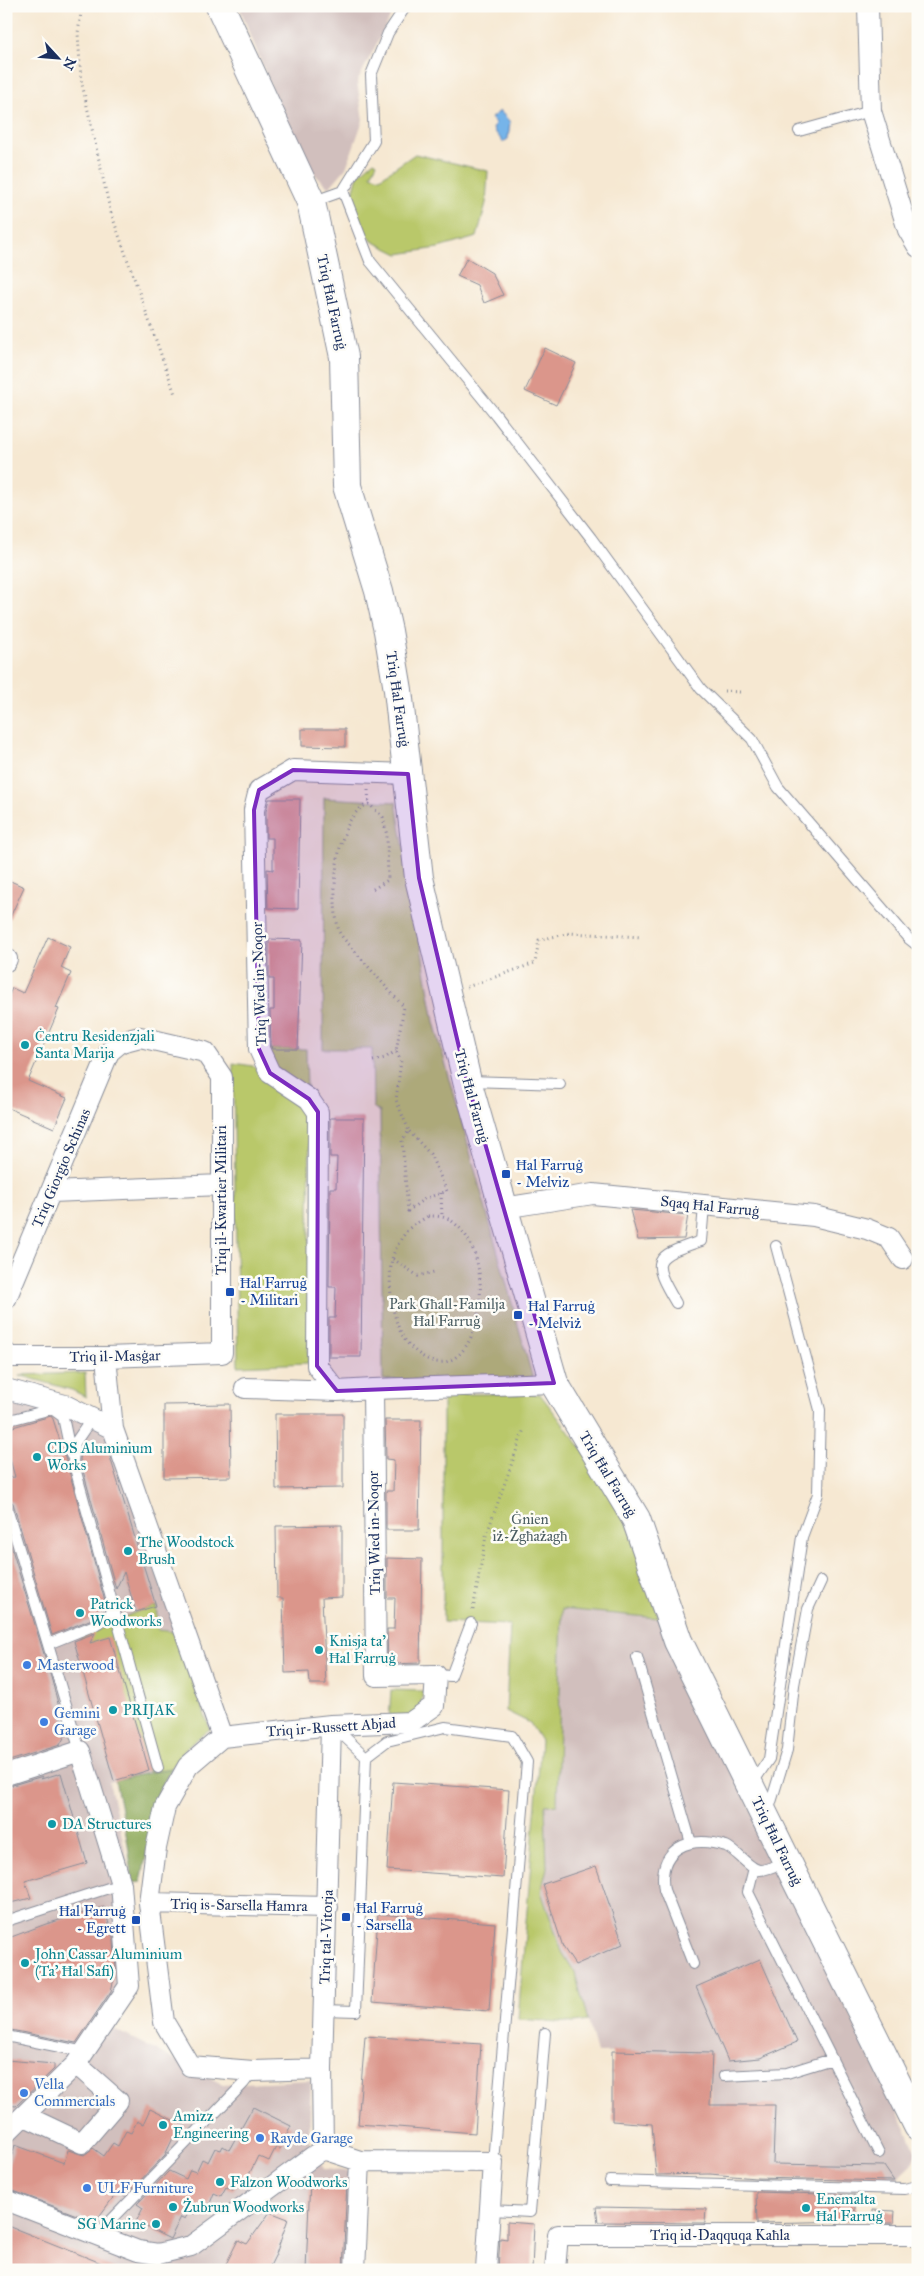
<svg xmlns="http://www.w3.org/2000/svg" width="924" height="2276" font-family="'IM FELL Great Primer',serif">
	<rect width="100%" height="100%" fill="#fdfcf7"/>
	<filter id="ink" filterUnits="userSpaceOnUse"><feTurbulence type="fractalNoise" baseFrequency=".02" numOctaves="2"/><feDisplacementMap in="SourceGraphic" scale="10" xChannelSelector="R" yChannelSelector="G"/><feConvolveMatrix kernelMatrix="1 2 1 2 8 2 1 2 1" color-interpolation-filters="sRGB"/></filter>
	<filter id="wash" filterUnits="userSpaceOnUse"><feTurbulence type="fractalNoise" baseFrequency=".0096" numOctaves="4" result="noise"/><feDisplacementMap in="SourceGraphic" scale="20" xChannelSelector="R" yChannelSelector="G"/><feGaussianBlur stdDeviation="1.12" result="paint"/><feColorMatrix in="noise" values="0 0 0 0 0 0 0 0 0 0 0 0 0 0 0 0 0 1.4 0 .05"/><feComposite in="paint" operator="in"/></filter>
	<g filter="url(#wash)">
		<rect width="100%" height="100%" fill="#f6e8d2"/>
		<path fill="#d1bfbd" d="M239 6H396L357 82 363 120 346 168 329 188 301 161Z
			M6 1400 106 1424 210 1729 190 1744 178 1757 172 1768 109 1782 133 1883 114 2029 222 2084 311 2080 309 2142 324 2169 353 2172 350 2270H6Z
			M562 1609 659 1618 917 2152 911 2165 894 2181 710 2174 712 2053H597L574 1971 562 1952 541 1892 547 1868 545 1805 557 1804Z"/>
		<path fill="#b9c86a" stroke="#6a7c64" d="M415 154 488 171 486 203 477 237 438 248 398 254 372 241 349 208 358 175 374 161 377 163 371 175 380 178Z
			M324 798 396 802 434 1022 533 1379 383 1380 380 1112 373 1107 372 1049H323Z
			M266 1049H306L307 1089 281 1076Z
			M233 1063 253 1066 278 1090 301 1102 310 1114 308 1363 238 1366Z
			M85 1373 86 1397 72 1390 19 1375Z
			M443 1394H540L590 1459 632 1532 659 1618 562 1609 557 1804 545 1805 547 1868 541 1892 562 1952 575 1973 588 2021 574 2023 518 2019 541 1741 530 1723 506 1711 510 1625 443 1622Z
			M156 1606 158 1630 174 1632 210 1729C194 1741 181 1751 172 1768L148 1772 132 1722 102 1731 80 1638 136 1612Z
			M391 1690 423 1691 420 1712 389 1722Z"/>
		<path fill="#92ac5e" stroke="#566e5e" d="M172 1768 159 1790 141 1882 133 1883 128 1844 115 1780Z"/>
		<path fill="#76b4e9" stroke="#4872a4" d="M500 111 510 122 508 139 503 142 493 129 495 123 491 118Z"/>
		<g id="blocks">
			<path fill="#db968b" d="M467 258 492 273 503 295 484 303 477 285 457 276Z
				M545 348 576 363 556 405 525 391Z
				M302 729H345V747L302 746Z
				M269 799H300L298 909 268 908 267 869 273 870V838H266V811Z
				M6 879 24 887 6 926Z
				M48 937 70 947 61 968 71 973 56 1008 59 1009 28 1081 67 1098 54 1128 6 1107V1002L12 988 23 993Z
				M269 939 302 940 298 1049H272L271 1046 270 1010H274V979H269Z
				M330 1118H364L361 1357H329V1318H335L336 1287H329L330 1188H336L337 1157H330Z
				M630 1210 688 1215 684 1239 638 1240Z
				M230 1404 231 1477 164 1478V1405Z
				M275 1414H343V1488L276 1489Z
				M51 1416 53 1419 66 1460 106 1605 103 1611 92 1619 52 1635 13 1503 6 1498V1478L15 1477 6 1445V1429Z
				M385 1420H421L419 1530H386V1491H393L394 1460 386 1459Z
				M106 1444 156 1606 136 1612 124 1572 116 1589 80 1460 81 1452Z
				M342 1525V1597L322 1598 326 1684H310L309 1672 285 1673 283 1598H277L276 1526Z
				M6 1530 51 1677 66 1734 60 1745 6 1762Z
				M387 1558 422 1559 420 1663 388 1664 387 1629H394L395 1598H387Z
				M95 1633 90 1643 110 1637 149 1770 114 1781 74 1641Z
				M61 1773 87 1863 25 1881 31 1898 6 1904V1787L43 1776 41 1779Z
				M393 1782 509 1790 503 1878 387 1870Z
				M596 1866 623 1944 575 1965 563 1947 543 1884Z
				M104 1907 114 1941 116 1970 111 1991 76 2043 6 2029V1939L46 1924Z
				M378 1914 495 1923 489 2011 372 2002Z
				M760 1959 797 2042 760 2058 728 2061 696 1987Z
				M365 2036 481 2044 475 2133 358 2124Z
				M612 2051 712 2053 710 2105H775L773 2164 884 2166 894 2181 755 2178 710 2174 656 2175 652 2124 612 2121Z
				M6 2060 54 2064V2069L16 2106 6 2105Z
				M253 2107 291 2126 280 2149 276 2147 269 2161 258 2156 246 2181 240 2178 233 2190 226 2187 221 2196 214 2193 209 2206 201 2203 195 2214 189 2211 185 2219 181 2217 170 2239 136 2222 143 2208 137 2204 169 2171 186 2179 190 2170 196 2172 202 2159 208 2162 215 2148 221 2150 223 2146 229 2150Z
				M150 2109 185 2126 178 2141 173 2138 165 2155 125 2196 118 2191 95 2222 6 2188V2173L15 2145 64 2163 68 2150 84 2155 93 2148 104 2156 113 2143 118 2146 126 2131 131 2133 137 2121 143 2124Z
				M310 2179 347 2181 343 2270H306Z
				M756 2192 855 2195V2221L757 2223Z
				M596 2207 706 2209 705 2223 598 2222Z
				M873 2210 895 2211 894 2223H873Z
				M270 2212 288 2219 276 2254 268 2270H223L238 2240 247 2244Z
				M507 2222 534 2224 532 2270H498L500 2238 507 2239Z
				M6 2225 116 2269V2270H6Z"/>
		</g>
	</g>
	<g filter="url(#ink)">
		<use href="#blocks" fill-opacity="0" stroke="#888c98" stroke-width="1"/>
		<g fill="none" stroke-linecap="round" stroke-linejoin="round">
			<defs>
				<path id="lane" d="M799 131 871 111
					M343 191 374 141 371 75 388 33 406 6
					M312 202 343 191 370 261 496 415 591 538 701 689 752 739 778 787 908 938 918 946
					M469 1081 560 1084
					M676 1303C650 1259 653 1257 701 1241L704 1206
					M92 1418 75 1443 73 1461 158 1768
					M6 1421 52 1409 63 1417 71 1455
					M6 1505 80 1751
					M48 1644 95 1625 109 1616 113 1605
					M637 1657 691 1843
					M436 1675 451 1676 471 1623
					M366 1757 387 1741 445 1727 512 1736 527 1762 493 2162
					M752 1784 769 1759 802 1537 818 1494 820 1410 776 1246
					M768 1812 787 1750 794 1685 808 1609 821 1581
					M754 1868 748 1892 879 2153
					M6 1921 121 1884
					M693 1964 664 1890C657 1847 690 1835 726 1846 736 1850 750 1870 760 1870 768 1870 779 1864 786 1861
					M324 2010 356 2011 366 1757 332 1725
					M6 2036 85 2052
					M724 2076 787 2073 832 2059
					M610 2181 904 2189 918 2186
					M490 2210 530 2212 545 2033
					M96 2236 244 2083 253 2071"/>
				<path id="street" d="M868 6 871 111 908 230 918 247
					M6 961 7 959
					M52 1192 221 1185
					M503 1208 593 1194 814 1216 867 1229 889 1238 903 1259
					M6 1299 109 1052 121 1042 140 1037 205 1052 222 1077V1353L106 1357H9L6 1353
					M106 1357 113 1429 222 1737
					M245 1388 337 1391
					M6 1389 65 1405 113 1429
					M373 1389 554 1383
					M222 1737 331 1725 411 1722 434 1706 436 1675 376 1676 373 1389 337 1391 317 1366 318 1112 309 1099 270 1073 259 1049 254 810 259 790 293 770 408 774
					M222 1737 188 1766 165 1807 156 1848 149 1903 164 2022 190 2066 253 2071 322 2069
					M6 1775 80 1751 121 1884 129 1986 76 2064 6 2133
					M149 1903 328 1907
					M25 2116 82 2143 118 2101 76 2064
					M323 2149 322 2069 331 1725
					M323 2149 360 2161 493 2162 486 2270
					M6 2200 138 2251 158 2254 191 2246 323 2149
					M355 2270 360 2161
					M555 2270 558 2235H918"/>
				<path id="secondary" d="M220 6 311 202 344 357 347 486 379 591 388 631 398 690 419 878 467 1081 554 1383 636 1519 678 1641 918 2126"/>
			</defs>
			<use href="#lane" stroke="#888c98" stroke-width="12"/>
			<use href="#street" stroke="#888c98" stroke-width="22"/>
			<use href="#secondary" stroke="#888c98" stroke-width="30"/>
			<path stroke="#888c98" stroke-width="3" stroke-dasharray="1 4" stroke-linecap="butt" d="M82 6 78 33 81 79 110 210 175 394
				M724 691 741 692
				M368 790 369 804
				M373 889 388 880 387 836 383 817 369 804C334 814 330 902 339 931 341 937 349 944 353 949 370 969 387 988 404 1007L396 1051 401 1061 396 1100 409 1131 402 1140 408 1211 424 1199 447 1191 430 1154 409 1131
				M467 987 535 963 539 940 570 933 641 937
				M373 1061 385 1058 396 1051
				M441 1193 442 1217
				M428 1216C436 1216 446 1216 453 1222 508 1264 473 1411 410 1346 392 1328 387 1283 392 1259 394 1250 401 1239 406 1232 411 1225 421 1221 428 1216Z
				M393 1259 418 1276 434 1272
				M473 1610 486 1536 524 1429"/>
			<use href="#lane" stroke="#fff" stroke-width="10"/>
			<use href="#street" stroke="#fff" stroke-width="20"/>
			<use href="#secondary" stroke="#fff" stroke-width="28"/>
		</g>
	</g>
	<path fill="#7b2cbf" fill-opacity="0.2" stroke="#7b2cbf" stroke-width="4" stroke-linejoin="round" d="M293 770 408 774 419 878 467 1081 554 1383 337 1391 317 1366 318 1112 309 1099 270 1073 259 1049 254 810 259 790Z"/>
	<g fill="#0f9aa8" stroke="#fdfcf7" stroke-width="2">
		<circle cx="25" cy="1045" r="5"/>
		<circle cx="37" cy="1457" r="5"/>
		<circle cx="128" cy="1551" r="5"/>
		<circle cx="80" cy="1613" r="5"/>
		<circle cx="319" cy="1650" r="5"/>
		<circle cx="113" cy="1710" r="5"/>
		<circle cx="52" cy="1824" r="5"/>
		<circle cx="25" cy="1963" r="5"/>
		<circle cx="163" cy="2125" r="5"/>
		<circle cx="220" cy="2182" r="5"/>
		<circle cx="173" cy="2207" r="5"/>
		<circle cx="806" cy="2208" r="5"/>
		<circle cx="156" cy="2224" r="5"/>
	</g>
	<g fill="#1a4fb4" stroke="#fdfcf7" stroke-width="2">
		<rect x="501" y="1169" width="10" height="10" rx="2.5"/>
		<rect x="225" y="1287" width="10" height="10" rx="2.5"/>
		<rect x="513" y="1310" width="10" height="10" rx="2.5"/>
		<rect x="341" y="1912" width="10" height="10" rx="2.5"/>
		<rect x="131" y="1915" width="10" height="10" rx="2.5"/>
	</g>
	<g fill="#3f7fe0" stroke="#fdfcf7" stroke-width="2">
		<circle cx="27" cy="1665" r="5"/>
		<circle cx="44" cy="1722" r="5"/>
		<circle cx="24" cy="2093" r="5"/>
		<circle cx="260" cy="2138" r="5"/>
		<circle cx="87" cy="2188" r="5"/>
	</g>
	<g text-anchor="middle" stroke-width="5" stroke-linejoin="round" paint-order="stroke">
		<g font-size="15" fill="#1b2f5e" stroke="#fdfcf7">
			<text transform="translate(332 302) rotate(78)" y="5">Triq Ħal Farruġ</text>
			<text transform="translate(398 699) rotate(82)" y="5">Triq Ħal Farruġ</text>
			<text transform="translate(259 984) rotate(-92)" y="5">Triq Wied in-Noqor</text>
			<text transform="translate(472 1096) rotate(75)" y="5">Triq Ħal Farruġ</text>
			<text transform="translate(61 1168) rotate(-67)" y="5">Triq Giorgio Schinas</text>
			<text transform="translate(221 1200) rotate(-90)" y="5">Triq il-Kwartier Militari</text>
			<text transform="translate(710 1206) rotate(6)" y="5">Sqaq Ħal Farruġ</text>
			<text transform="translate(115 1356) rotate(-1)" y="5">Triq il-Masġar</text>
			<text transform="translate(608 1474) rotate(59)" y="5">Triq Ħal Farruġ</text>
			<text transform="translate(374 1533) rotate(-91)" y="5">Triq Wied in-Noqor</text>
			<text transform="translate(331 1727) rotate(-4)" y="5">Triq ir-Russett Abjad</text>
			<text transform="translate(777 1841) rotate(64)" y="5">Triq Ħal Farruġ</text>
			<text transform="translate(239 1905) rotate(1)" y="5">Triq is-Sarsella Ħamra</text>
			<text transform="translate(326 1937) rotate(-88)" y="5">Triq tal-Vitorja</text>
			<text x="720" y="2240">Triq id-Daqquqa Kaħla</text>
		</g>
		<g font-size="15" fill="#0d838f" stroke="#fdfcf7" text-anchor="start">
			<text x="35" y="1041">Ċentru Residenzjali<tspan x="35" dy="17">Santa Marija</tspan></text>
			<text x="47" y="1453">CDS Aluminium<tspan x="47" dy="17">Works</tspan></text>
			<text x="138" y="1547">The Woodstock<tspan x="138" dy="17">Brush</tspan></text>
			<text x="90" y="1609">Patrick<tspan x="90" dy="17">Woodworks</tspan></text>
			<text x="329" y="1646">Knisja ta'<tspan x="329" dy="17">Ħal Farruġ</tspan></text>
			<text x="123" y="1715">PRIJAK</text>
			<text x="62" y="1829">DA Structures</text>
			<text x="35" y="1959">John Cassar Aluminium<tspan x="35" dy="17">(Ta' Ħal Safi)</tspan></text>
			<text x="173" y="2121">Amizz<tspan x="173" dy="17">Engineering</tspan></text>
			<text x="230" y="2187">Falzon Woodworks</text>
			<text x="816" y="2204">Enemalta<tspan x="816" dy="17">Ħal Farruġ</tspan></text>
			<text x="183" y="2212">Żubrun Woodworks</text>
			<text x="146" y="2229" text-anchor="end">SG Marine</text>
		</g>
		<g font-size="15" fill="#164399" stroke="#fdfcf7" text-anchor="start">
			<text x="516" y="1170">Ħal Farruġ<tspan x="516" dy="17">- Melviz</tspan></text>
			<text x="240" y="1288">Ħal Farruġ<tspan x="240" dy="17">- Militari</tspan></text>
			<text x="528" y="1311">Ħal Farruġ<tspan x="528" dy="17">- Melviż</tspan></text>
			<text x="356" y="1913">Ħal Farruġ<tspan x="356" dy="17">- Sarsella</tspan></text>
			<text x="126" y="1916" text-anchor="end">Ħal Farruġ<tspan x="126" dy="17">- Egrett</tspan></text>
		</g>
		<g font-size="15" fill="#4a5d62" stroke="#fdfcf7">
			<text x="447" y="1309">Park Għall-Familja<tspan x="447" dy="17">Ħal Farruġ</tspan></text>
			<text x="530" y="1524">Ġnien<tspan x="530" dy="17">iż-Żgħażagħ</tspan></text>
		</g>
		<g font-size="15" fill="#366cbe" stroke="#fdfcf7" text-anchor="start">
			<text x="37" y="1670">Masterwood</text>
			<text x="54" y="1718">Gemini<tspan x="54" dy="17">Garage</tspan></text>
			<text x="34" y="2089">Vella<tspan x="34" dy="17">Commercials</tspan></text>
			<text x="270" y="2143">Rayde Garage</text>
			<text x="97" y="2193">ULF Furniture</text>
		</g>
	</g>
	<rect width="924" height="2276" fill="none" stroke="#fdfcf7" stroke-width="25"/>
	<g transform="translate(58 58) rotate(116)" stroke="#fdfcf7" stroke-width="4" paint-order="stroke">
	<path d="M0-4L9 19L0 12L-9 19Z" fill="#1b2f5e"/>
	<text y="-8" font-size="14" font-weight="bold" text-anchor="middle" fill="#1b2f5e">N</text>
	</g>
</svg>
